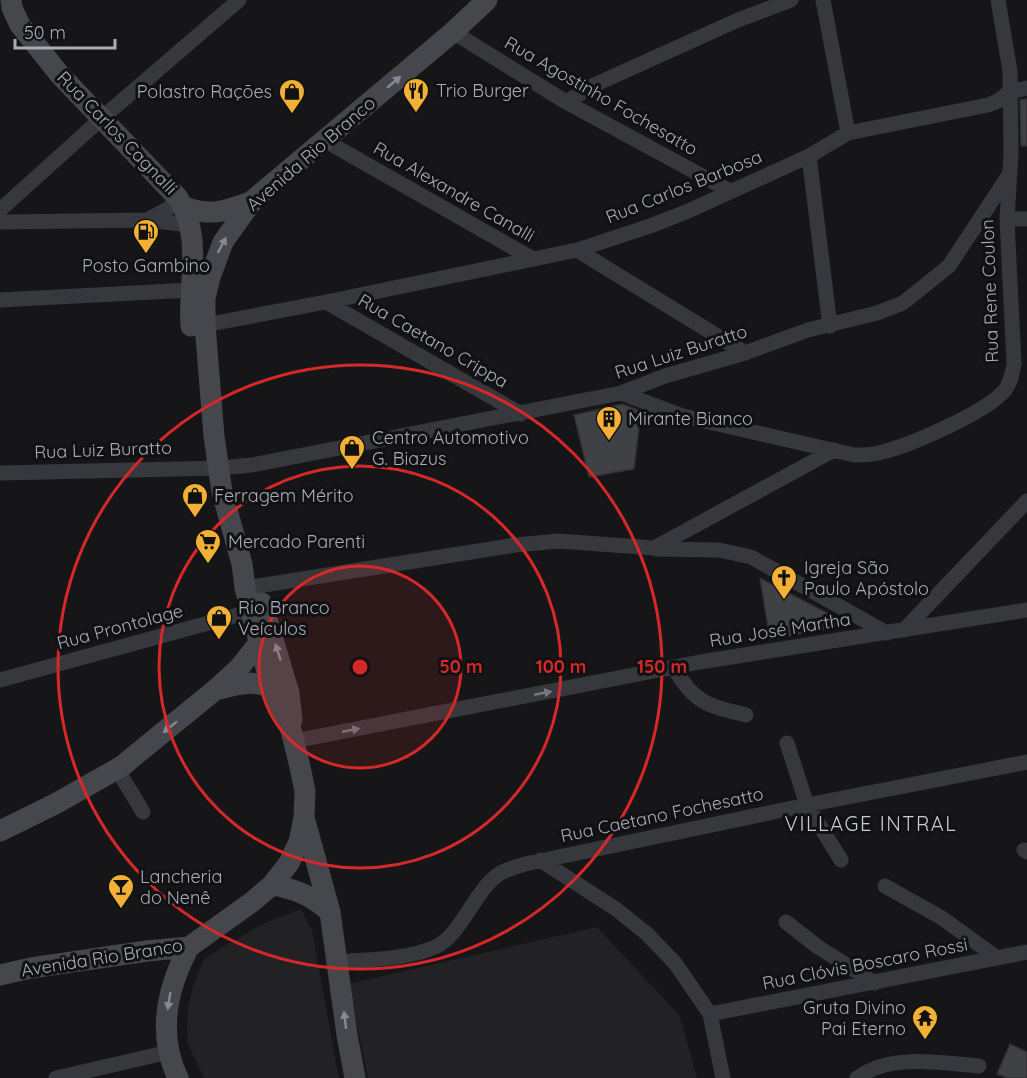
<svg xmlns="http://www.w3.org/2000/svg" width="1027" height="1078" font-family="Quicksand,sans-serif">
	<rect width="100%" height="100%" fill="#161618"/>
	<path fill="#222225" d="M301 909 312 931 339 1078H204L187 1042 188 1006 193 986 205 958 262 924Z
		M597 927 680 1016 697 1078H368L348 984Z"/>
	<path fill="#404145" stroke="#303034" stroke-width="1.5" d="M1027 99V146H1021L1020 100Z
		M622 404 641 411 634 469 589 477 574 415Z
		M760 578 850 625 770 639Z
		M1010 1044 1027 1052V1078H1007L997 1074Z"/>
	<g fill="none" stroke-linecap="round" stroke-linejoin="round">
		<path stroke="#37383d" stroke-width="15" d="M823 0 848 133
			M453 32 566 102 730 191
			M566 102 594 85 738 20 791 0
			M324 140 533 259
			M809 156 830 326
			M0 210 102 118 239 0
			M1007 219H1027
			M147 220 169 208 178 198
			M0 222 147 220 190 225
			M577 250 745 353
			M0 300 191 290
			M326 302 521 414
			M205 325 326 302 577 250 650 226 686 212 809 156 848 133 988 105 998 101 1009 92 1027 88
			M621 393 683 416 854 455C864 455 873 455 882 452 911 445 987 412 1005 390 1011 382 1012 374 1014 364L1007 219 1011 154 1010 71 998 0
			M0 473 220 468 252 465 621 393 665 376 745 353 808 330 877 313 903 303 949 266 1009 175
			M657 549 719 550 751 557 887 633
			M245 588 515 545 559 541 654 548 834 450
			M904 630 1027 501
			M674 668C695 704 707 705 746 715
			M0 680 260 609
			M294 741 700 662 1027 610
			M787 743 807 805 841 860
			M117 769 143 812
			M1024 850 1027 852
			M540 860 616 909 646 933 675 963 710 1014 723 1078
			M885 886 942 918 996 957
			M786 922 818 947 875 983
			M338 962C369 959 406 960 435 947 461 936 474 891 499 874 506 869 517 867 525 864L807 805 1027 762
			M710 1014 1027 952
			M56 1078 169 1052
			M857 1078C891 1053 940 1063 979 1066"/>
		<path stroke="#45474d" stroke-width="21" d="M11 0 12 8 20 25 60 75 178 198C203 236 188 283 191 326
			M184 207C213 217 225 211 253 201
			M262 603 289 693 292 720
			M216 690C238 684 262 677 280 694
			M305 821 330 912 347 1035 355 1078
			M0 831 55 804 122 766 215 690 239 668 259 643
			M272 885C296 889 312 896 330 912
			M0 975 31 968 147 951 189 947 252 902 272 885 289 863 299 842 304 818 305 791 300 767 291 730 271 687 245 588 242 564 222 492 214 436 205 325V298L210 277 223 242 253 200 453 32 487 0
			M178 1078C157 1034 167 988 189 947"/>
	</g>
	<defs><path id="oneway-solid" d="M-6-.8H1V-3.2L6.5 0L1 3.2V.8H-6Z" transform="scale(1.5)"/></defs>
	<g fill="#858993">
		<use href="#oneway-solid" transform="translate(394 82) rotate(-40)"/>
		<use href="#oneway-solid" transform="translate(222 245) rotate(-62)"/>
		<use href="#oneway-solid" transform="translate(278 652) rotate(-108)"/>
		<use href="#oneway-solid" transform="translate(170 727) rotate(141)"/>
		<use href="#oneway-solid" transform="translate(169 1001) rotate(99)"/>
		<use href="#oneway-solid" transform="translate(345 1020) rotate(-97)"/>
	</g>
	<g fill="#757881">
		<use href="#oneway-solid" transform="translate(543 693) rotate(-11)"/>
		<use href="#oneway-solid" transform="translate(351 730) rotate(-11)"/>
	</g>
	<circle cx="360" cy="667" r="101" fill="#d62828" fill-opacity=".12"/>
	<g fill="none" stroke="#d62828" stroke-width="3">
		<circle cx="360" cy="667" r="101"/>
		<circle cx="360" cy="667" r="201"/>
		<circle cx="360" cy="667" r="302"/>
	</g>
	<defs>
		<symbol id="restaurant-pin" viewBox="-11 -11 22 30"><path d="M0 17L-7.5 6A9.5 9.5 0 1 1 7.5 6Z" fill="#f2b134" stroke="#111113"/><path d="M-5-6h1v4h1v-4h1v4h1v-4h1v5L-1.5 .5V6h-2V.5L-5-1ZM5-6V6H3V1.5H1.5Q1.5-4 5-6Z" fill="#111"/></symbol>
		<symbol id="shop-pin" viewBox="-11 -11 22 30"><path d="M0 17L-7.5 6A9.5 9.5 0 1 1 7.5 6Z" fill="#f2b134" stroke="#111113"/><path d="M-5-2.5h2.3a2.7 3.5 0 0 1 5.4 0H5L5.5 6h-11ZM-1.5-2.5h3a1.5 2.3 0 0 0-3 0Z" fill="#111"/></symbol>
		<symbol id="fuel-pin" viewBox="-11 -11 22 30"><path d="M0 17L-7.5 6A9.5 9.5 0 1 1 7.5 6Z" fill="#f2b134" stroke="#111113"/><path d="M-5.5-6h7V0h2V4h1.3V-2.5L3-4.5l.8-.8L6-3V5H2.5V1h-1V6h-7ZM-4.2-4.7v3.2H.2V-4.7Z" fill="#111"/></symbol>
		<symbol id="building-pin" viewBox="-11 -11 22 30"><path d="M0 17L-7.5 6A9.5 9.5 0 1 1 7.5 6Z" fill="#f2b134" stroke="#111113"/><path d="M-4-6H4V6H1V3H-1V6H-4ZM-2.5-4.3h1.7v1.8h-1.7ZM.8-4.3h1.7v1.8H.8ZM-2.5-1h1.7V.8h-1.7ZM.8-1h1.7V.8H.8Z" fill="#111"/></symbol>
		<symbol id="supermarket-pin" viewBox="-11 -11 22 30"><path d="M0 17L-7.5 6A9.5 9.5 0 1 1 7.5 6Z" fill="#f2b134" stroke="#111113"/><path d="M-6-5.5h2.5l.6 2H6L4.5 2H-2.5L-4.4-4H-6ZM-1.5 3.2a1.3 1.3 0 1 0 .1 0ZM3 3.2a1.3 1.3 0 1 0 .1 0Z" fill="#111"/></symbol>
		<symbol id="church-pin" viewBox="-11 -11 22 30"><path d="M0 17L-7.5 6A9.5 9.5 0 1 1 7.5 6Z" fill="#f2b134" stroke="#111113"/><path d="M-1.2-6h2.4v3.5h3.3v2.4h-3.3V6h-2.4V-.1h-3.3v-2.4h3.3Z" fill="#111"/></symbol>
		<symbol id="bar-pin" viewBox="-11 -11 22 30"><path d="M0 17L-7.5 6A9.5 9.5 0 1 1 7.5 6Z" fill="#f2b134" stroke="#111113"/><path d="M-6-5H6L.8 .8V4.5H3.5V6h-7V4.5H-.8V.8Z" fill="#111"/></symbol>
		<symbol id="temple-pin" viewBox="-11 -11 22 30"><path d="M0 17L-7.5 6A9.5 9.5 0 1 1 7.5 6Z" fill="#f2b134" stroke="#111113"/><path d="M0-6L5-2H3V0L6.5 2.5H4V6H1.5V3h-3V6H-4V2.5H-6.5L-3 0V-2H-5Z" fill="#111"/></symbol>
	</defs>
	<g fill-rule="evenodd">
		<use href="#restaurant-pin" x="401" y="76" width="30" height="40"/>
		<use href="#shop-pin" x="277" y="77" width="30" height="40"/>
		<use href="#fuel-pin" x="131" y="217" width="30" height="40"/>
		<use href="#building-pin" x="594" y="404" width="30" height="40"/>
		<use href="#shop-pin" x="337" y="433" width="30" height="40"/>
		<use href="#shop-pin" x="180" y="481" width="30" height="40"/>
		<use href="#supermarket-pin" x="193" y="527" width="30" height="40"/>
		<use href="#church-pin" x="769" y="563" width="30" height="40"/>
		<use href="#shop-pin" x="204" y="603" width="30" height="40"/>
		<use href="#bar-pin" x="106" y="872" width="30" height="40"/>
		<use href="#temple-pin" x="910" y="1003" width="30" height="40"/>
	</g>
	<g text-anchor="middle" stroke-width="6" stroke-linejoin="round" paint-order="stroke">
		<g font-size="18" fill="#a8adb8" stroke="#111113" text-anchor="start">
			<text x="436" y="97">Trio Burger</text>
			<text x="272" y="98" text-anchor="end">Polastro Rações</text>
			<text x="146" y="272" text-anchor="middle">Posto Gambino</text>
			<text x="628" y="425">Mirante Bianco</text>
			<text x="372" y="444">Centro Automotivo<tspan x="372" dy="21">G. Biazus</tspan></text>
			<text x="214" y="502">Ferragem Mérito</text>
			<text x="228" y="548">Mercado Parenti</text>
			<text x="804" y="574">Igreja São<tspan x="804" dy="21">Paulo Apóstolo</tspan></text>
			<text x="238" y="614">Rio Branco<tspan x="238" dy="21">Veículos</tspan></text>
			<text x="140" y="883">Lancheria<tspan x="140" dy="21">do Nenê</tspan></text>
			<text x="906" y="1014" text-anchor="end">Gruta Divino<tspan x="906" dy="21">Pai Eterno</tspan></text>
		</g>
		<g font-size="18" fill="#a8adb8" stroke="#111113">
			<text transform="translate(601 96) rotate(30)" y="6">Rua Agostinho Fochesatto</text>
			<text transform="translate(117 133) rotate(46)" y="6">Rua Carlos Cagnalli</text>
			<text transform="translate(311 154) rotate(-41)" y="6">Avenida Rio Branco</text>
			<text transform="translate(684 187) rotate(-22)" y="6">Rua Carlos Barbosa</text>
			<text transform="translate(454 192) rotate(30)" y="6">Rua Alexandre Canalli</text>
			<text transform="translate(990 291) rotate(-92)" y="6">Rua Rene Coulon</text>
			<text transform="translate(433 341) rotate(30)" y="6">Rua Caetano Crippa</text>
			<text transform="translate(681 352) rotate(-18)" y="6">Rua Luiz Buratto</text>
			<text transform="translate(103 450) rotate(-2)" y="6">Rua Luiz Buratto</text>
			<text transform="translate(120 627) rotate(-15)" y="6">Rua Prontolage</text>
			<text transform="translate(780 630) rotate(-9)" y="6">Rua José Martha</text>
			<text transform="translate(662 815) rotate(-12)" y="6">Rua Caetano Fochesatto</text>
			<text transform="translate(102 958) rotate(-9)" y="6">Avenida Rio Branco</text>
			<text transform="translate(865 964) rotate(-11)" y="6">Rua Clóvis Boscaro Rossi</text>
		</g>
		<g font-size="20" letter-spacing="1.5" fill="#c9ccd4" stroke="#111113">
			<text x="871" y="831">VILLAGE INTRAL</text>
		</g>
	</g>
	<circle cx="360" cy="667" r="9" fill="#d62828" stroke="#111113" stroke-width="3"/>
	<g font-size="18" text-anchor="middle" font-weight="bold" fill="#d62828" stroke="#111113" stroke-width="6" stroke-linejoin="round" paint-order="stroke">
		<text x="461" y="673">50 m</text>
		<text x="561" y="673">100 m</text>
		<text x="662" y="673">150 m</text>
	</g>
	<path d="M15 39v9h100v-9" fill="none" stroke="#a8adb8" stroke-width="3"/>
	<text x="24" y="39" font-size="18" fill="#a8adb8" stroke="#111113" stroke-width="4.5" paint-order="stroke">50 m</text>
</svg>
